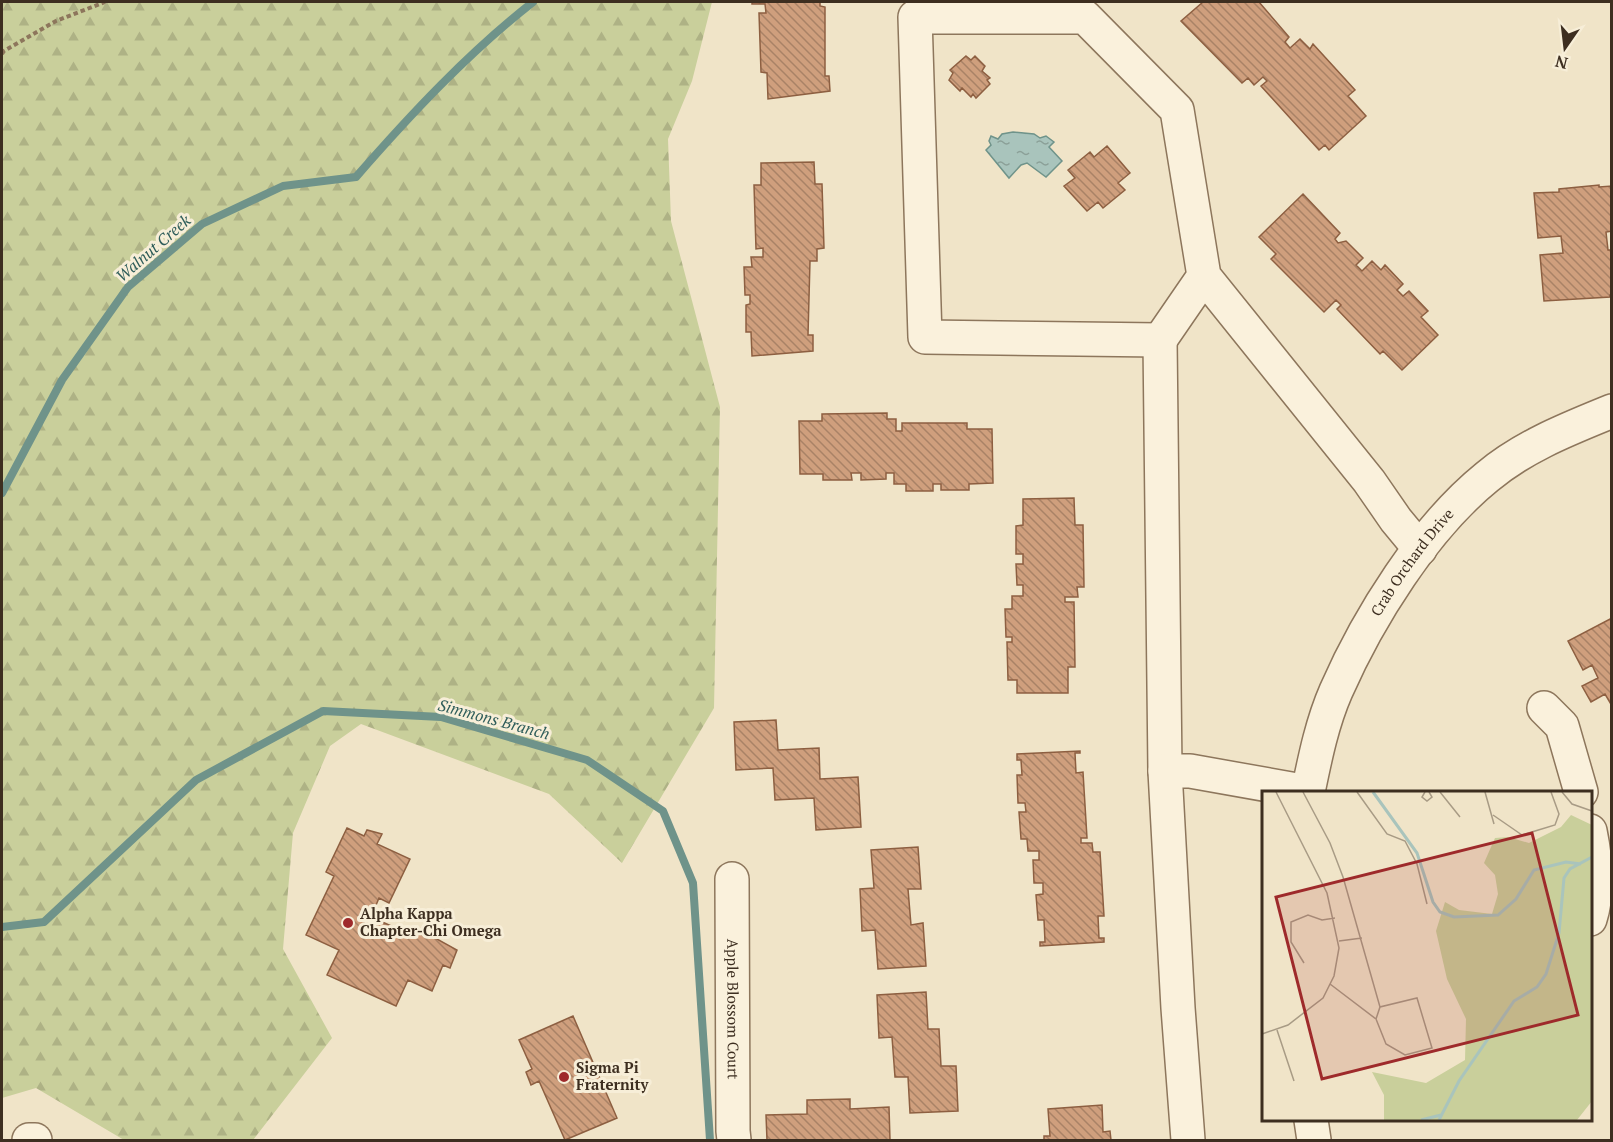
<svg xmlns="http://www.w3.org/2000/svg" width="1613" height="1142" font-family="'PT Serif',serif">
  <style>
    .forest { fill: url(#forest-firs) }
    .water { fill: url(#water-ripples); stroke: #6f938a; stroke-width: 1.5 }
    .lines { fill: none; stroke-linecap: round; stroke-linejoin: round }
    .stream { stroke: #6f938a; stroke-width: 8 }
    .building { fill: url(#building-back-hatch); stroke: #8d5f41; stroke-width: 1.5 }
    .minor-casing { stroke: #8d765c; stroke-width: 36 }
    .path { stroke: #8d765c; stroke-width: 4; stroke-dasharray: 4.5 3; stroke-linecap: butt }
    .minor { stroke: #faf1dc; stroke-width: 33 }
    .poi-dot { fill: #9e2a2b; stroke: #f7eed8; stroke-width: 2 }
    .labels { text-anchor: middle; stroke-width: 6; stroke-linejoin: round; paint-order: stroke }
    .street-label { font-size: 15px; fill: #3d2e20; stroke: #f7eed8 }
    .poi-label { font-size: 15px; font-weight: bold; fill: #3d2e20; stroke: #f7eed8; text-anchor: start }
    .water-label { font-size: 16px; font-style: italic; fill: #2f5d5a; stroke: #f7eed8 }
    .inset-river { fill: none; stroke: #a9c4bc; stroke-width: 3 }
    .inset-road { fill: none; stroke: #a89b85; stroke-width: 1.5 }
    .view { fill: #9e2a2b; fill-opacity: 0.15; stroke: #9e2a2b; stroke-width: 3 }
    .inset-edge { fill: none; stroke: #3d2e20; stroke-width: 3 }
  </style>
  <defs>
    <pattern id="forest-firs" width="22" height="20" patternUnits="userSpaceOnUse" patternTransform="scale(1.5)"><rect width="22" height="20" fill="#c9cf9b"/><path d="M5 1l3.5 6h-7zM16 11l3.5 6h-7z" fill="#aeb285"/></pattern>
    <pattern id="water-ripples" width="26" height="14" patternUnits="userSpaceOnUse" patternTransform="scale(1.5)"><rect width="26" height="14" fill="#a9c4bc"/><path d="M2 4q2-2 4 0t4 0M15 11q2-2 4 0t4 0" fill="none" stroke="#8ba098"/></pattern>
    <pattern id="building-back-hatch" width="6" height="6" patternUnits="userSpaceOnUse" patternTransform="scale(1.5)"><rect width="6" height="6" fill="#cf9f7d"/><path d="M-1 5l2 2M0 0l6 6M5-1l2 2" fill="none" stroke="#a98266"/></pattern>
  </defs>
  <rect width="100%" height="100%" fill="#f0e4c8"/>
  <path class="forest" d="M2 2H712L692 81 668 139 671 221 720 407 714 708 622 863 549 794 361 724 330 746 293 833 283 949 332 1038 253 1140H124L36 1088 2 1098Z"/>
  <path class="water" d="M1013 132 1034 134 1040 138 1046 136 1054 142 1049 147 1062 161 1046 177 1027 163 1021 165 1009 178 986 150 991 145 989 141 991 136 998 139 1002 134Z"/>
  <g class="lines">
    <path class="stream" d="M2 493 62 380 128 287 202 224 283 186 356 177C411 114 468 53 533 2
      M2 927 44 922 196 780 323 711 441 717 587 760 663 811 693 883 710 1140"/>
  </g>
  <path class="building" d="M752 2H820V6L825 7V76H829L830 91 768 99 767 73 761 72 759 13H766L765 4H752Z
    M1203 2H1259L1289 37 1285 42 1290 48 1300 39 1310 49 1313 44 1355 90 1348 96 1366 116 1329 150 1325 145 1319 150 1261 86 1267 81 1263 77 1254 85 1248 78 1242 83 1181 21Z
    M966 56 971 60 975 56 985 66 982 71 990 78 987 80 990 84 976 98 973 94 971 97 962 88 960 91 949 80 953 73 950 70Z
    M1107 146 1130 173 1118 183 1125 190 1103 208 1098 202 1087 211 1064 186 1075 178 1068 170 1090 152 1094 157Z
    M814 162 815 184H822L824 248 817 249V261H810L808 335H813V351L752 356 751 332H746V305L750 304V295H745L744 267H752L751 257H763V248L756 249 754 185H761V163Z
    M1599 185V187L1612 186V231L1606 232 1608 250H1612V294L1610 295V297L1544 301 1540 255 1563 253 1561 236 1538 238 1534 193 1559 192V189Z
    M1303 194 1340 233 1335 239 1338 243 1346 241 1363 258 1356 265 1362 271 1372 261 1381 270 1385 265 1403 284 1397 290 1403 296 1409 291 1428 311 1421 317 1438 335 1402 370 1383 351 1380 354 1337 309 1341 305 1336 300 1324 312 1271 259 1276 254 1259 237Z
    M887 413V419H896V431H902V423H967V429H992L993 483 969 484V490H941V484H933V491H906V484H894V473H886V479L861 480V473H851L852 480H823V474H800L799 421H822V414Z
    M1074 498 1075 525H1083L1084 587H1077L1078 597H1065V602H1074L1075 667H1068V693H1017V680H1008L1007 642H1012V637H1006L1005 609H1012V596H1023V585H1017L1016 564H1023V554H1016V526L1023 525V499Z
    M1612 618V706L1605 694 1591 702 1582 686 1598 678 1592 665 1583 670 1568 641Z
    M776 720 778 750 819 748 820 779 858 777 861 827 816 830 814 798 775 800 773 768 736 770 734 722Z
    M1080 751V753H1075L1076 773 1083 772 1087 838H1081V843H1092L1093 852H1100L1104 916H1098L1099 938H1104V942L1040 946V942H1045L1044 920H1038L1036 895 1043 894V883H1034L1033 860H1039V851H1028L1027 839H1021L1019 812H1026L1025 803H1018L1017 775H1022L1021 760H1017V754Z
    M347 828 364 836 367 830 382 834 377 844 410 859 389 903 379 898 371 917 416 937 419 929 457 950 450 968 443 965 432 991 408 980 396 1006 327 975 339 950 306 935 334 876 326 872Z
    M918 847 921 889H908L911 925 923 923 926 966 878 969 875 930 862 931 860 889 874 888 871 850Z
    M926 992 928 1029H939L941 1066H956L958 1111 910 1113 908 1077H895L892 1037 879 1038 877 995Z
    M573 1016 617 1118 565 1140 539 1081 531 1085 526 1072 532 1069 519 1040Z
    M850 1099V1109L889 1107 890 1140H767L766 1115 807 1114V1100Z
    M1102 1105 1103 1132 1110 1131 1111 1140H1044V1136H1050L1048 1109Z"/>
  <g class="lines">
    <g class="minor-casing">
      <g id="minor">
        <path d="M1204 276 1177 110 1085 17H915L925 337 1160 340 1204 276 1369 481 1396 520 1420 549"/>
        <path d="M1160 340 1165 771 1178 1008 1188 1140"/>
        <path d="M1544 708 1562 726 1581 792"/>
        <path d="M1165 771H1190L1308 792"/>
        <path id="s1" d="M1308 792C1315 758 1322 723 1336 691 1368 618 1424 528 1487 477 1524 446 1568 429 1612 411"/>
        <path d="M1590 831C1596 860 1599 891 1590 919"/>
        <path id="s2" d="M732 879 733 1131 734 1140"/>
        <path d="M1311 1120 1314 1140"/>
        <path d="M29 1140H35"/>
      </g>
    </g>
    <path class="path" d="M2 54 4 51 56 21 105 2"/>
    <use href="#minor" class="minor"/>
  </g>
  <g class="poi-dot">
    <circle cx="348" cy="923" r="6"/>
    <circle cx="564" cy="1077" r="6"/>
  </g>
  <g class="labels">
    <g class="street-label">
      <text dy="5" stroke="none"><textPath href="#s1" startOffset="255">Crab Orchard Drive</textPath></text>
      <text dy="5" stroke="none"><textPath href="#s2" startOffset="130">Apple Blossom Court</textPath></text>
    </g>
    <g class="poi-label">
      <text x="360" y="919">Alpha Kappa<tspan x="360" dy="17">Chapter-Chi Omega</tspan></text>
      <text x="576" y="1073">Sigma Pi<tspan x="576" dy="17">Fraternity</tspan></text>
    </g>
    <g class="water-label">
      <text transform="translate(153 248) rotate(-41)" y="6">Walnut Creek</text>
      <text transform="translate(494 719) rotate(15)" y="6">Simmons Branch</text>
    </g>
  </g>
  <g transform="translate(1262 791)">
    <rect width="330" height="330" fill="#f0e4c8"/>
    <path d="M309 24 330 34V310L315 329H122V304L110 281 164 292 203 269 204 228 185 188 174 140 183 111 197 119 230 123 236 103 233 84 222 72 233 47 246 46 267 52 299 36Z" fill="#c9cf9b"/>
    <path class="inset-river" d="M111 1 155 62 171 111 178 121 192 126 236 124 254 108 272 79 304 71 319 73M159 329 179 324M177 329 197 290 252 210 275 196 284 183 297 142 302 87 308 78 330 66"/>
    <path class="inset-road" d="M41 1 68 52 81 86 118 216M95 1 125 43 143 50 155 73 165 113M163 1 160 6 165 10 170 6 167 1M178 1 198 26M223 1 232 33M300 1 310 13 330 20M231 24 260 44 293 34 297 23 289 1M77 150 100 147M42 172 29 151V131L46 124 60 129 73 127M68 193 114 228 118 216 155 207 170 257 143 264 124 253 114 228M15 239 32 290M0 243 26 234 61 207 72 185 77 157 65 102 14 1"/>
    <path class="view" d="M270 42 316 224 60 288 14 106Z"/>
    <rect width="330" height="330" class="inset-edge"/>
  </g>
  <rect width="1613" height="1142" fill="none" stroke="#3d2e20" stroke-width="6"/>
  <g transform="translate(1565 48) rotate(194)" stroke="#f7eed8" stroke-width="4.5" paint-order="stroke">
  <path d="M0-4.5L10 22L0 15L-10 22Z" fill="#3d2e20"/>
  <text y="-9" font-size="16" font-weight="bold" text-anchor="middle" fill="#3d2e20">N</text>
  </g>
</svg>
